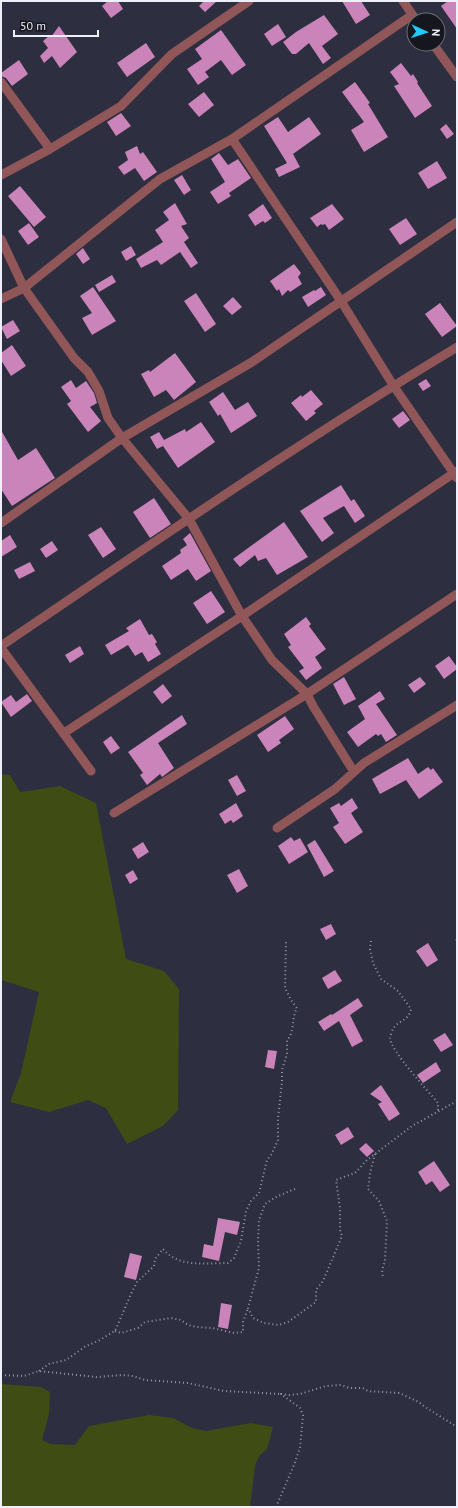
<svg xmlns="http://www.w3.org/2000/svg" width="458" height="1508" font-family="'PT Sans',sans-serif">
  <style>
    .green { fill: #3f4d15 }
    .building { fill: #ca84b9 }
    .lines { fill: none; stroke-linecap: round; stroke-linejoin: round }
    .path { stroke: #9798a6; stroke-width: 2; stroke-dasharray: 1 3; stroke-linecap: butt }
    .minor { stroke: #905658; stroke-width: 9 }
  </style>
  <rect width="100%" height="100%" fill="#2d2e3f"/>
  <path class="green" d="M1 774 10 775 20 792 60 786 96 803 126 959 164 971 179 989 178 1110 163 1126 127 1144 106 1108 88 1100 49 1112 10 1102 21 1073 39 992 1 980Z
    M1 1384 41 1387 50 1392 49 1414 42 1440 51 1444 75 1445 89 1426 149 1415 173 1418 192 1428 206 1431 251 1423 273 1427 267 1449 259 1456 255 1466 250 1507H1Z"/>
  <path class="building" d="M108 1H118L123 9 111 18 102 6Z
    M204 1H217L205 12 199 6Z
    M342 1H361L370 15 356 24Z
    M448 1H457V29L441 6Z
    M324 15 338 34 322 46 331 58 323 64 309 43 296 54H292L283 42 296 32Z
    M278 24 286 37 272 46 264 34Z
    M59 26 77 52 60 68 52 56 44 63 40 56 48 48 43 41 49 36 51 37Z
    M221 30 246 65 232 75 221 60 205 72 209 77 198 85 187 69 202 59 195 49Z
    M146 43 155 57 127 77 117 63Z
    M19 60 28 74 12 86 6 78 1 76V73Z
    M401 63 411 76 413 74 418 82 417 83 432 106 415 118 394 86 399 84 390 72Z
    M355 82 370 103 368 104 388 137 364 152 351 130 364 122 342 92Z
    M204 92 214 105 199 117 188 104Z
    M121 113 131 126 116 136 107 122Z
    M278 117 288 132 309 117 321 134 293 154 300 167 279 177 275 169 287 163 264 126Z
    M446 124 454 134 447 139 440 129Z
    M137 146 140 154 143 152 157 172 144 181 135 168 124 175 118 167 128 160 125 152Z
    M219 153 228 165 238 159 251 178 229 193 231 196 218 204 210 192 225 182 211 159Z
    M437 161 447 178 428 189 418 173Z
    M182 175 191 190 184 195 174 180Z
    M20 186 46 217 34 227 8 196Z
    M175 203 187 224 181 226 189 238 184 242 198 263 191 268 180 252 161 265 157 260 141 268 136 259 163 242 155 230 169 220 163 212Z
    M263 204 272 218 265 223 263 221 255 226 248 215Z
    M332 204 344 219 329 230 325 224 322 225 321 224 317 227 310 218Z
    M406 218 417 234 400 245 389 229Z
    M29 223 39 237 28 245 18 231Z
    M131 246 136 255 126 261 121 252Z
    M83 248 90 259 83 264 76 254Z
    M294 264 301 273 298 277 302 284 290 292 288 290 282 296 279 289 277 291 270 281Z
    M112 275 116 282 99 292 95 285Z
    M93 287 116 321 92 335 82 318 92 313 80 296Z
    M321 287 326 295 308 307 302 297 314 290 315 291Z
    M196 293 216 324 205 332 184 301Z
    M233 297 242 307 232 315 223 306Z
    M440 303 457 326 442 337 425 314Z
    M13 320 20 331 7 339 1 327Z
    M12 345 26 366 11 376 1 360V353Z
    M175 353 196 382 174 400 166 390 154 397 141 374 149 370 150 372Z
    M426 379 431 386 423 391 418 384Z
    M71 380 76 388 86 381 94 393 97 403 90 407 101 421 88 432 67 404 71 401 61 387Z
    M311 390 323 404 314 411 316 413 306 421 291 403 301 395 302 397Z
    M223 392 235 410 248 402 257 416 231 433 220 414 218 416 209 402Z
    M403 411 410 420 399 428 392 419Z
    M201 422 215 442 178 468 163 446 157 449 150 437 159 432 164 440 185 429 186 432Z
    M1 430 18 460 36 448 55 478 12 506 1 489Z
    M341 485 351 501 354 499 365 516 355 523 344 506 323 518 334 533 322 542 300 511Z
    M154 498 171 524 150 538 133 512Z
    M284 522 308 557 277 575 266 558 258 561 255 555 240 567 233 559Z
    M101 527 116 549 103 558 88 535Z
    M190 533 211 571 196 581 188 569 171 580 162 566 181 553 180 550 187 545 183 539Z
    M10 535 17 547 1 557V541Z
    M52 541 58 550 46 558 40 549Z
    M30 562 35 571 19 579 14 570Z
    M211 591 225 612 207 624 193 603Z
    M306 617 311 624 309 626 326 649 315 657 322 668 306 680 299 671 304 668 288 647 291 645 284 634Z
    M140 619 149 635 152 634 157 642 155 644 161 654 148 662 142 652 135 656 128 645 111 655 105 645 129 631 126 628Z
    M80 646 84 654 70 663 65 655Z
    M449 656 457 667V669L444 679 435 666Z
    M344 677 356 699 344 705 333 684Z
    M420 677 426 684 414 693 408 685Z
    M163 684 172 696 162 704 153 692Z
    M380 691 385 699 376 704 397 735 386 742 381 734 378 736 376 734 358 747 347 732 365 719 358 706Z
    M27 694 32 701 11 717 1 702 11 695 16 702Z
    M182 715 187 724 158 743 174 768 162 777 160 774 147 785 140 775 143 773 128 752Z
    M285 716 294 729 279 740 281 743 268 752 257 735Z
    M111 736 120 748 111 754 103 742Z
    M408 758 418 774 428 767 431 770 433 768 443 782 419 799 406 780 380 794 372 779Z
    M237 775 246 791 237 796 228 780Z
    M352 798 358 808 351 813 363 832 345 844 333 827 339 823 330 808 339 803 341 806Z
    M236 803 243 816 233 823 231 820 225 824 219 814Z
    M291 837 294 841 300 838 308 852 289 864 278 846Z
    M315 840 334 871 324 877 307 845Z
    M143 842 149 852 138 859 132 849Z
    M239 869 248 886 237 893 227 875Z
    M133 870 138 879 130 884 125 875Z
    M331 924 336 934 326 940 320 929Z
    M428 943 438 960 427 967 416 951Z
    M335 970 342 981 328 989 322 978Z
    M358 998 363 1006 350 1015 363 1041 352 1047 339 1021 324 1031 318 1022 331 1014 332 1015Z
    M445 1033 453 1045 441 1052 433 1040Z
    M268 1050 277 1051 274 1069 265 1067Z
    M436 1062 441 1071 423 1083 417 1075Z
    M381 1085 400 1114 389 1121 378 1104 382 1102 370 1094Z
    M348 1127 354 1137 341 1145 335 1135Z
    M366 1143 374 1151 367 1157 359 1149Z
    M434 1161 450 1185 440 1192 432 1181 426 1185 418 1172Z
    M218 1218 240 1222 237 1235 225 1232 219 1261 202 1257 204 1244 213 1246Z
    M130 1253 142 1256 136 1280 124 1277Z
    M221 1303 232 1305 228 1329 218 1327Z"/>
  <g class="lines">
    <path class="path" d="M456 939 457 940
      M371 941 370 949 373 963 381 979 398 991 411 1009C409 1021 397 1021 393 1029 392 1031 390 1036 390 1038 390 1050 429 1092 438 1103V1111
      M375 1154 370 1173 368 1189 379 1201 387 1221 385 1261 382 1270 383 1278
      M295 1189 278 1196 265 1204 259 1220 258 1240 259 1268 248 1308 253 1318 264 1323 279 1325 288 1322 316 1302V1290L323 1281 342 1236 340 1230V1208L336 1180 355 1173 367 1160 412 1126 457 1101
      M115 1331 121 1333 138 1328 145 1322 171 1318 181 1320 188 1325 197 1327 212 1328 234 1333 243 1332V1322L248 1308
      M39 1371 49 1364 66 1360 86 1346 98 1341 115 1331 131 1294 137 1282 154 1266 155 1259 163 1249C179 1268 206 1263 228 1263L234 1258 241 1241 246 1211 251 1201 259 1193 267 1160 271 1155 278 1140V1118L282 1082V1070L287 1054V1040C295 1032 291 1019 297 1008L291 1000 285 988 286 941
      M1 1375 24 1376 39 1371 96 1377 122 1375 133 1376 145 1380 188 1383 224 1391 281 1394
      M276 1507 294 1465 300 1448 303 1415 300 1408 281 1394 289 1395 300 1394 326 1386 341 1385 349 1388H363L368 1391 399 1393 419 1402 425 1407 457 1427"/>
    <path class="minor" d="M403 1 416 20
      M433 44 457 77
      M1 82 50 149
      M232 139 341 301 393 385 457 478
      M1 175 50 149 121 106 172 54 249 1
      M1 239 24 288 74 358 88 372 99 391 108 418 122 438 189 519 242 616 272 660 307 694 313 706 354 772
      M1 299 24 288 160 179 232 139 412 15
      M1 523 122 438 252 362 457 222
      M1 646C151 544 301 441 457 347
      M1 648 91 771
      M64 733 242 616 457 471
      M114 813 307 694 457 594
      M277 828 335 789 364 763 457 705"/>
  </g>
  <rect width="458" height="1508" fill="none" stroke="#eeeffb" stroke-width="4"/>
  <g transform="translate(426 32) rotate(93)"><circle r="19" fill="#16171e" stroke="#6c6d76"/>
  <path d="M0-3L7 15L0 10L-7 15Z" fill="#1dc9fd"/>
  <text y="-6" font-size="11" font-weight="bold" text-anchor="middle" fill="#eeeffb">N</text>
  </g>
  <path d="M14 30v6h84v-6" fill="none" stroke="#eeeffb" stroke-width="2"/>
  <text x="20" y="30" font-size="12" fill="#eeeffb" stroke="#16171e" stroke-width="3" paint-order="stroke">50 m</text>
</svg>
